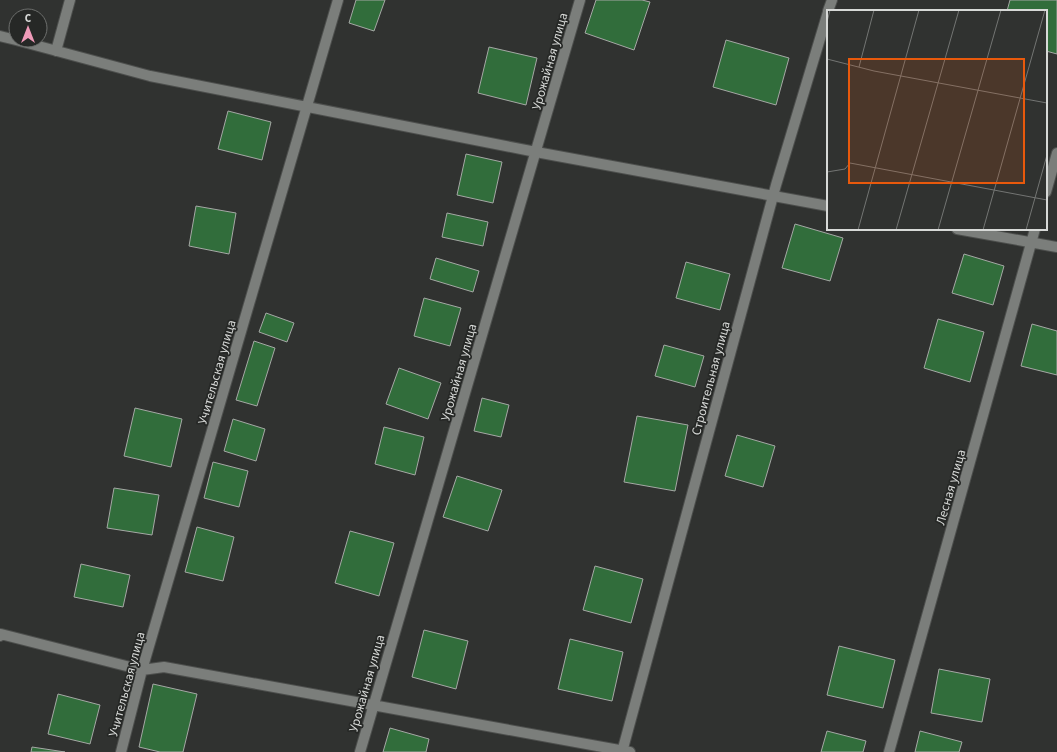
<svg xmlns="http://www.w3.org/2000/svg" width="1057" height="752" font-family="'Source Sans 3',sans-serif">
  <style>
    .building { fill: #316d3b; stroke: #a5a8a5 }
    .lines { fill: none; stroke-linecap: round; stroke-linejoin: round }
    .minor-casing { stroke: #4d4f4d; stroke-width: 12 }
    .minor { stroke: #7b7e7b; stroke-width: 10 }
    .labels { text-anchor: middle; stroke-width: 3.5; stroke-linejoin: round; paint-order: stroke }
    .street-label { font-size: 13px; fill: #d7d9d7; stroke: #262826 }
    .inset-road { fill: none; stroke: #737573; stroke-width: 1 }
    .view { fill: #e8590c; fill-opacity: 0.15; stroke: #e8590c; stroke-width: 2 }
    .inset-edge { fill: none; stroke: #d7d9d7; stroke-width: 2 }
  </style>
  <rect width="100%" height="100%" fill="#303230"/>
  <path class="building" d="M356 0H385L374 31 349 23Z
    M596 0H642L650 2 634 50 585 33Z
    M1010 0H1057V54L1046 51V11H1007Z
    M726 40 789 58 776 105 713 87Z
    M489 47 537 58 526 105 478 93Z
    M228 111 271 122 262 160 218 149Z
    M466 154 502 162 493 203 457 195Z
    M196 206 236 213 229 254 189 246Z
    M447 213 488 222 483 246 442 237Z
    M795 224 843 238 830 281 782 268Z
    M964 254 1004 266 993 305 952 293Z
    M436 258 479 271 473 292 430 279Z
    M686 262 730 274 720 310 676 298Z
    M424 298 461 308 450 346 414 336Z
    M266 313 294 323 287 342 259 332Z
    M938 319 984 332 970 382 924 368Z
    M1032 324 1057 331V375L1021 366Z
    M254 341 275 348 257 406 236 400Z
    M664 345 704 356 695 387 655 376Z
    M399 368 441 383 428 419 386 404Z
    M482 398 509 405 501 437 474 431Z
    M135 408 182 419 171 467 124 456Z
    M637 416 688 425 675 491 624 482Z
    M233 419 265 429 256 461 224 451Z
    M384 427 424 437 415 475 375 464Z
    M737 435 775 446 763 487 725 476Z
    M213 462 248 471 239 507 204 498Z
    M457 476 502 490 488 531 443 517Z
    M114 488 159 495 152 535 107 528Z
    M197 527 234 537 223 581 185 572Z
    M350 531 394 543 379 596 335 583Z
    M81 564 130 575 123 607 74 597Z
    M595 566 643 579 631 623 583 610Z
    M424 630 468 641 456 689 412 677Z
    M570 639 623 652 612 701 558 689Z
    M839 646 895 660 883 708 827 695Z
    M939 669 990 679 982 722 931 713Z
    M153 684 197 694 183 752H160L139 747Z
    M58 694 100 705 90 744 48 734Z
    M390 728 429 739 426 752H383Z
    M827 731 866 741 863 752H821Z
    M920 731 962 742 959 752H915Z
    M32 747 65 752H31Z"/>
  <g class="lines">
    <g class="minor-casing">
      <path id="minor" d="M828 11 832 0
        M0 36 16 40
        M16 40 150 76 536 152 828 206
        M56 51 70 0
        M1046 192 1057 153
        M957 229 1057 247
        M0 636 1 634 142 670 164 667 630 752
        M121 752 142 670 338 0
        M360 752 580 0
        M622 752 776 185 828 12
        M889 752 1035 229"/>
    </g>
    <use href="#minor" class="minor"/>
  </g>
  <g class="labels">
    <g class="street-label">
      <text transform="translate(549 61) rotate(-74)" y="5">Урожайная улица</text>
      <text transform="translate(216 372) rotate(-74)" y="5">Учительская улица</text>
      <text transform="translate(458 372) rotate(-74)" y="5">Урожайная улица</text>
      <text transform="translate(710 378) rotate(-75)" y="5">Строительная улица</text>
      <text transform="translate(950 487) rotate(-74)" y="5">Лесная улица</text>
      <text transform="translate(366 683) rotate(-74)" y="5">Урожайная улица</text>
      <text transform="translate(126 684) rotate(-75)" y="5">Учительская улица</text>
    </g>
  </g>
  <g transform="translate(827 10)">
    <rect width="220" height="220" fill="#303230"/>
    <path class="inset-road" d="M0 12 3 0M0 49 47 61 220 93M32 57 47 0M0 162 18 159 23 153 220 190M31 220 92 0M69 220 132 0M111 220 174 0M156 220 218 0M199 220 220 145"/>
    <path class="view" d="M22 49H197V173H22Z"/>
    <rect width="220" height="220" class="inset-edge"/>
  </g>
  <g transform="translate(28 28)"><circle r="19" fill="#262826" stroke="#6d6f6d"/>
  <path d="M0-3L7 15L0 10L-7 15Z" fill="#ef9ab8"/>
  <text y="-6" font-size="11" font-weight="bold" text-anchor="middle" fill="#d7d9d7">С</text>
  </g>
</svg>
